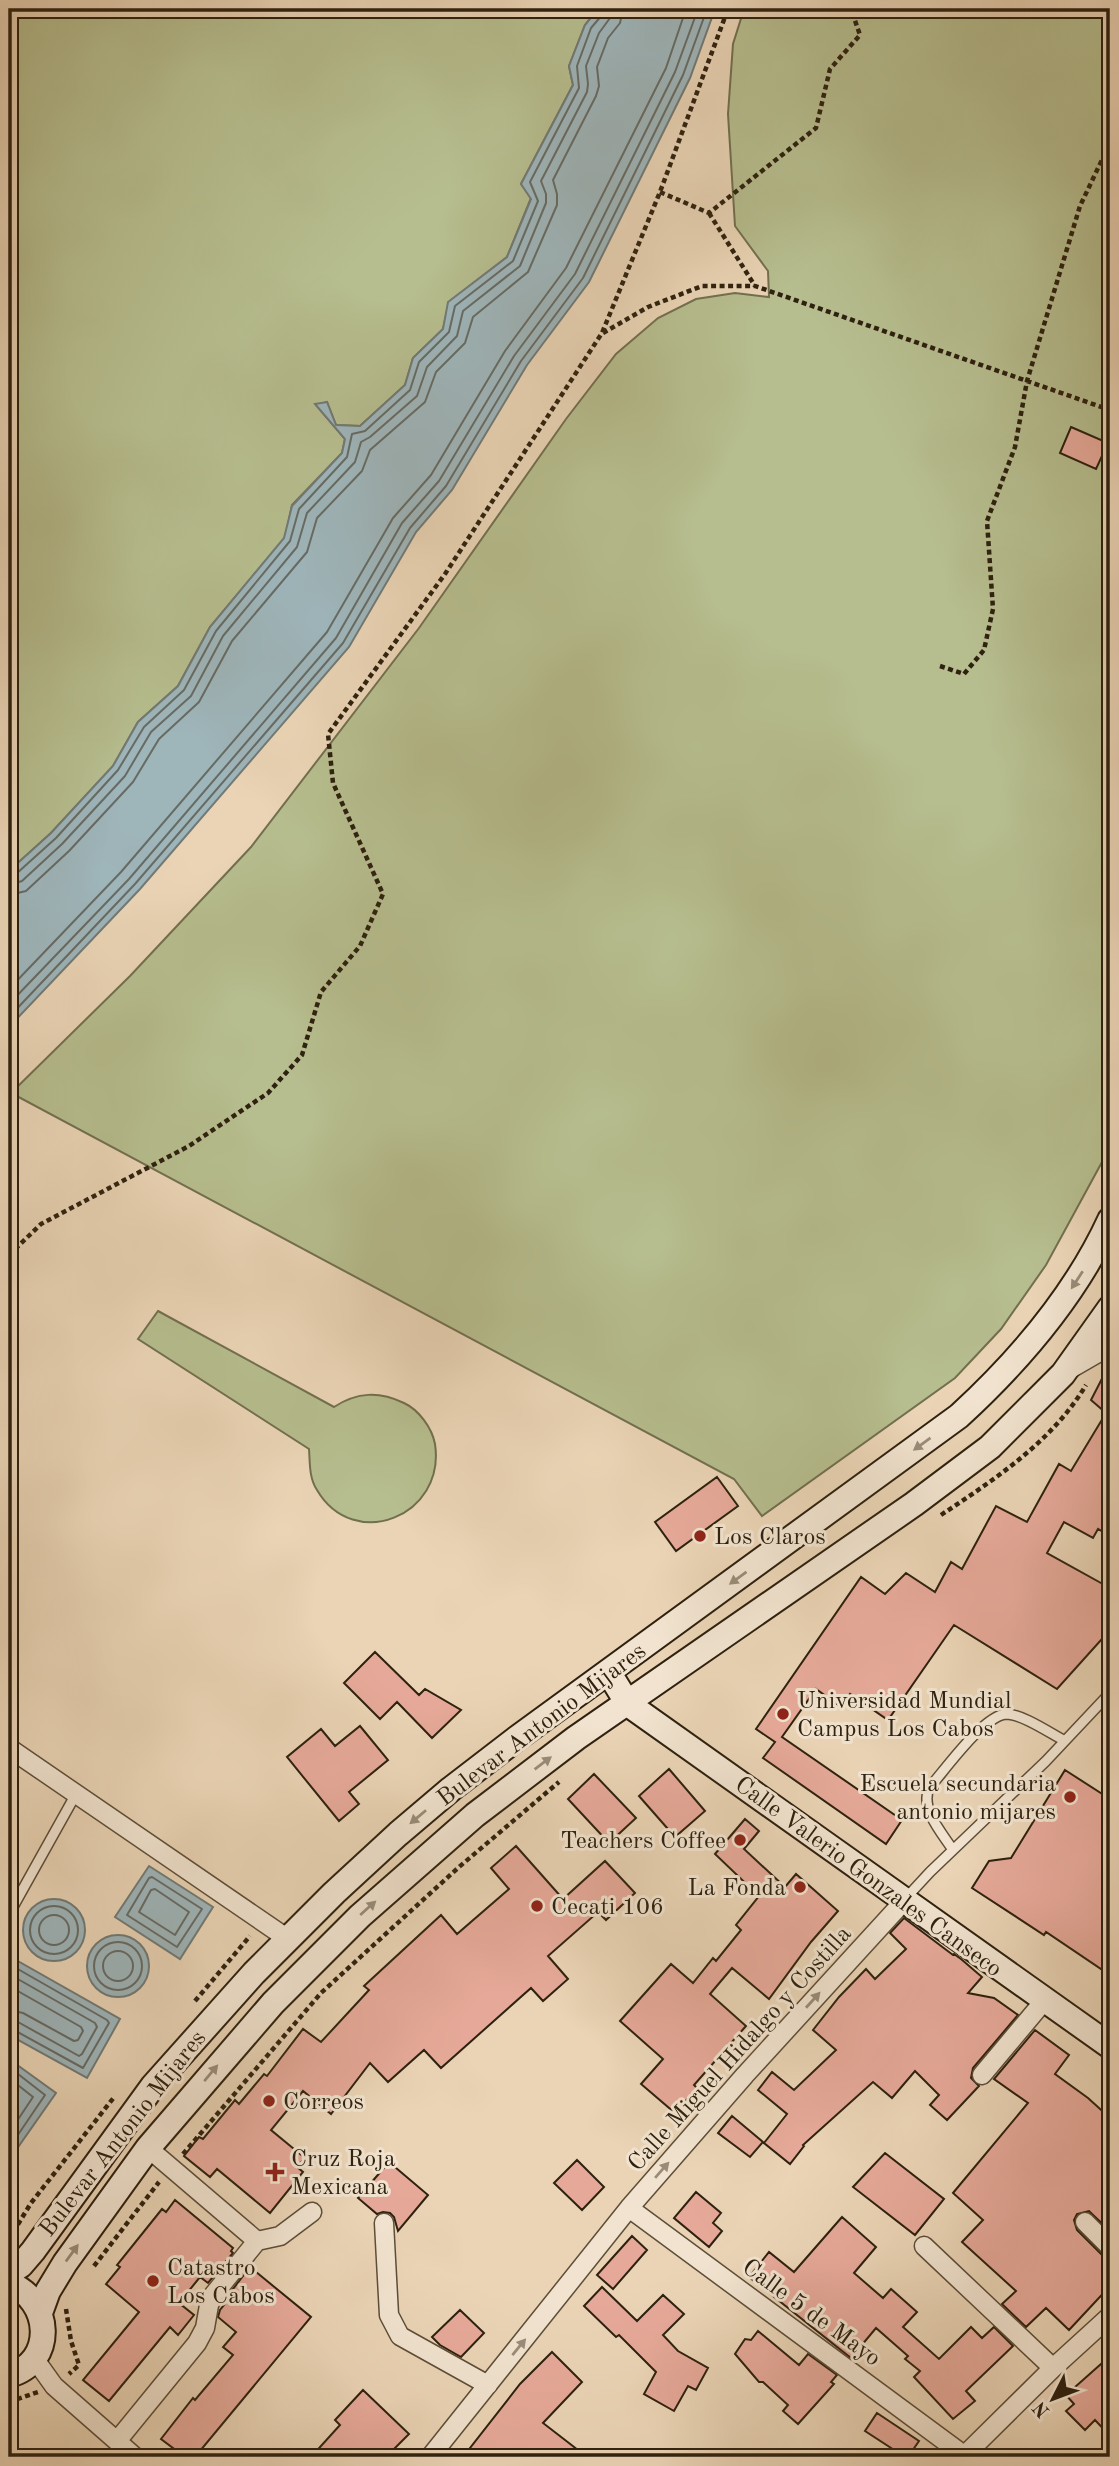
<svg xmlns="http://www.w3.org/2000/svg" width="1119" height="2466" font-family="'Old Standard TT',serif">
  <style>
    .green { fill: #b6bd8e; stroke: #726f4e; stroke-width: 2 }
    .water { fill: #9eb5ba; stroke: #717a76; stroke-width: 2 }
    .lines { fill: none; stroke-linecap: round; stroke-linejoin: round }
    .shore { stroke: #666b64; stroke-width: 2 }
    .building { fill: #e6a999; stroke: #2e210f; stroke-width: 2 }
    .lane-casing { stroke: #5d4e38; stroke-width: 12 }
    .street-casing { stroke: #5d4e38; stroke-width: 21 }
    .secondary-casing { stroke: #2e210f; stroke-width: 28 }
    .path { stroke: #2e210f; stroke-width: 4.5; stroke-dasharray: 5 3.5; stroke-linecap: butt }
    .lane { stroke: #f1e3cf; stroke-width: 9 }
    .street { stroke: #f1e3cf; stroke-width: 18 }
    .secondary { stroke: #f1e3cf; stroke-width: 24 }
    .oneway { fill: #998c79 }
    .poi-dot { fill: #8f2418; stroke: #f1e3cf; stroke-width: 2.5 }
    .labels { text-anchor: middle; stroke-width: 6; stroke-linejoin: round; paint-order: stroke }
    .poi-label { font-size: 24px; fill: #2e210f; stroke: #f1e3cf; text-anchor: start }
    .street-label { font-size: 24px; fill: #2e210f; stroke: #f1e3cf }
  </style>
  <rect width="100%" height="100%" fill="#ead4b5"/>
  <filter id="stains"><feTurbulence type="fractalNoise" baseFrequency=".00286" numOctaves="4"/><feColorMatrix values="0 0 0 0 .2 0 0 0 0 .09 0 0 0 0 .02 0 0 0 .5 -.17"/></filter>
  <radialGradient id="worn" r=".72"><stop offset=".6" stop-color="#630" stop-opacity="0"/><stop offset="1" stop-color="#630" stop-opacity=".3"/></radialGradient>
  <path class="green" d="M9 9H598L585 25 569 66 573 85 521 184 531 198 507 257 449 302 443 329 413 358 405 385 360 426 336 425 327 402 316 405 345 439 342 453 292 505 285 538 210 627 178 686 138 722 113 766 51 833 9 871Z
    M744 9H1110V1139L1102 1162 1046 1265 1001 1329 955 1378 762 1516 734 1479 11 1093 130 976 251 847 419 628 566 419 616 354 658 318 696 299 735 293 769 297 768 271 735 226 728 114 733 44Z
    M158 1311 334 1407C357 1392 379 1391 404 1403 419 1410 432 1428 435 1444 446 1516 354 1553 317 1490 309 1478 310 1463 309 1449L138 1339Z"/>
  <path class="water" d="M598 9H715L690 78 589 282 527 365 452 490 416 532 349 647 140 889 9 1027V871L51 833 113 766 138 722 178 686 210 627 284 538 292 506 342 453 345 439 315 404 327 402 336 425 360 426 405 385 413 358 443 329 448 302 507 257 531 199 521 184 573 85 569 66 585 25Z
    M149 1866 213 1907 180 1959 115 1917Z
    M23 1930a31 31 0 1 1 62 0a31 31 0 1 1-62 0Z
    M87 1966a31 31 0 1 1 62 0a31 31 0 1 1-62 0Z
    M9 1956 120 2019 87 2078 9 2035Z
    M9 2059 56 2093 9 2160Z"/>
  <g class="lines">
    <path class="shore" d="M9 876 16 874 56 838 118 770 144 727 184 690 216 631 290 541 299 509 347 457 352 434 365 431 410 390 419 362 449 332 455 306 513 261 538 201 530 182 579 88 577 66 591 28 602 15 603 9
      M9 885 22 881 62 844 125 776 151 732 191 696 223 636 297 547 307 513 355 462 361 442 370 437 417 396 427 367 457 336 463 311 520 266 546 203V194L541 181 587 92 588 84 586 66 599 33 610 18 612 9
      M9 895 26 891 69 851 133 782 159 739 199 702 232 641 307 552 317 518 362 471 370 450 425 402 436 372 465 343 473 317 528 272 557 205V194L553 180 596 96 599 86 597 67 608 38 620 23 623 9
      M9 989 121 872 327 632 393 518 431 475 505 351 566 268 666 68 686 9
      M9 1004 129 879 336 638 402 523 439 481 514 356 575 274 675 72 698 9
      M9 1017 135 884 343 643 410 528 446 486 521 361 583 278 683 75 707 9
      M152 1877 202 1909 177 1947 127 1915 149 1878Z
      M155 1889 189 1912 175 1935 139 1912 151 1890Z
      M30 1930a24 24 0 1 1 48 0a24 24 0 1 1-48 0Z
      M39 1930a15 15 0 1 1 30 0a15 15 0 1 1-30 0Z
      M94 1966a24 24 0 1 1 48 0a24 24 0 1 1-48 0Z
      M103 1966a15 15 0 1 1 30 0a15 15 0 1 1-30 0Z
      M9 1964 107 2020 109 2023 83 2068 14 2030 9 2029
      M9 1974 95 2023 97 2027 82 2054 79 2056 18 2022 9 2020
      M9 1986 81 2027 83 2031 78 2040 74 2041 23 2013 9 2010
      M9 2067 45 2095 9 2148
      M9 2078 33 2097 9 2133"/>
  </g>
  <path class="building" d="M1071 427 1108 443 1096 469 1060 453Z
    M1110 1363V1536L1098 1529 1093 1538 1064 1522 1047 1553 1110 1588V1630L1057 1689 954 1625 888 1720 850 1694 841 1707 816 1689 782 1737 902 1820 886 1844 763 1758 775 1742 756 1729 861 1577 885 1594 906 1573 935 1592 951 1562 962 1569 996 1506 1027 1522 1059 1464 1071 1471 1106 1413 1091 1400Z
    M717 1477 738 1506 676 1551 655 1522Z
    M375 1652 419 1695 425 1689 461 1710 432 1738 397 1702 380 1719 344 1683Z
    M360 1726 388 1760 349 1792 359 1804 339 1821 287 1757 321 1729 335 1746Z
    M669 1769 705 1811 675 1837 639 1796Z
    M1065 1770 1110 1799V1975L1046 1932 1044 1935 972 1888 989 1861 1011 1858Z
    M594 1774 636 1818 609 1843 568 1799Z
    M745 1819 759 1831 744 1849 785 1887 796 1874 838 1911 811 1942 769 1999 732 1968 710 1994 746 2026 694 2085 697 2088 675 2113 641 2084 663 2059 620 2021 671 1964 693 1983 713 1958 716 1961 741 1930 736 1925 759 1896 715 1854Z
    M516 1846 563 1899 605 1861 635 1893 606 1920 598 1912 548 1956 568 1979 543 2001 531 1988 441 2068 424 2050 388 2082 370 2063 331 2114 303 2091 271 2130 305 2158 297 2167 303 2172 270 2213 217 2169 210 2177 184 2156 199 2137 203 2139 235 2100 239 2104 264 2074 267 2076 303 2029 321 2042 369 1990 364 1986 441 1915 457 1934 509 1889 491 1868Z
    M904 1918 953 1955 954 1954 961 1959 982 1977 968 1993 994 1998 1018 2015 973 2068 971 2078 979 2086 947 2120 930 2105 939 2095 915 2071 892 2098 873 2082 803 2145 804 2146 790 2164 764 2143 787 2114 758 2090 772 2072 794 2090 836 2050 813 2030 839 1997 866 1969 875 1979 906 1949 890 1933Z
    M1035 2030 1069 2055 1055 2074 1088 2098 1110 2118V2231L1089 2211 1077 2214 1074 2220 1077 2230 1102 2255 1110 2258V2286L1069 2330 1046 2308 1026 2327 1002 2304 1016 2291 962 2242 983 2220 953 2193 1028 2103 994 2079Z
    M732 2116 763 2142 750 2157 718 2133Z
    M885 2153 944 2199 915 2235 853 2187Z
    M577 2160 604 2187 582 2210 554 2183Z
    M389 2162 428 2195 398 2231 394 2217 390 2213 383 2212 377 2214 358 2198Z
    M696 2192 721 2213 713 2223 722 2231 709 2247 674 2218Z
    M175 2200 233 2248 231 2251 233 2253 208 2283 200 2277 179 2303 194 2315 178 2335 170 2327 109 2401 83 2380 139 2312 106 2284 120 2267 117 2265 162 2209 166 2212Z
    M842 2217 876 2247 854 2273 883 2298 891 2289 917 2312 903 2327 939 2359 971 2327 982 2338 994 2327 1013 2346 966 2391 975 2401 953 2419 914 2377 920 2371 905 2359 908 2356 876 2328 851 2358 749 2277 769 2252 794 2272Z
    M632 2236 647 2250 613 2289 597 2275Z
    M250 2267 311 2317 195 2457H185L161 2439 193 2398 195 2400 233 2355 223 2347 236 2332 218 2317 220 2310 228 2300 226 2298Z
    M602 2287 637 2321 663 2295 684 2314 663 2335 678 2351 708 2368 696 2390 688 2386 674 2411 644 2394 656 2372 619 2335 616 2337 584 2306Z
    M460 2310 484 2333 461 2357 440 2345 432 2337Z
    M758 2331 799 2365 808 2354 837 2375 831 2382 834 2384 798 2424 783 2411 788 2405 763 2382H759L735 2354 745 2339 751 2340Z
    M552 2352 582 2382 543 2423 587 2457H463L520 2384Z
    M1110 2356V2436L1095 2420 1085 2430 1066 2411 1074 2404 1066 2395Z
    M363 2390 409 2434 386 2457H311L340 2425 335 2420Z
    M877 2413 919 2441 908 2457H905L865 2431Z"/>
  <g class="lines">
    <g class="lane-casing">
      <path id="lane" d="M953 1850C942 1833 920 1809 929 1788 945 1770 983 1716 1006 1714 1022 1714 1050 1733 1065 1741
        M905 1899 930 1872 1046 1761 1110 1693
        M9 1914 76 1794"/>
    </g>
    <g class="street-casing">
      <path id="street" d="M1072 1368 1110 1346
        M9 1748 288 1939
        M982 2075 1044 2001
        M148 2148 257 2241
        M629 2208 965 2456
        M1085 2222 1110 2247
        M384 2223 389 2315 400 2336 488 2385
        M924 2246 1053 2368
        M34 2358 54 2386 135 2457
        M117 2441 197 2343 205 2328 209 2305 214 2294 257 2241 280 2236 312 2212
        M430 2457 629 2208 745 2075 904 1901
        M963 2457 1053 2368 1110 2316"/>
    </g>
    <g class="secondary-casing">
      <path id="secondary" d="M609 1673 628 1704 1110 2046
        M9 2273 21 2265 33 2251 153 2086 254 1973 334 1893 398 1834 451 1789 516 1739 959 1416C1020 1360 1075 1296 1110 1220
        M9 2284C52 2299 56 2363 9 2375
        M40 2313 48 2291 65 2263 148 2148 273 2003 360 1916 475 1815 576 1738 914 1504 990 1447 1063 1374 1110 1308"/>
    </g>
    <path class="path" d="M660 192 709 213 816 128 830 69 860 35 851 9
      M709 213 755 286
      M603 333 648 307 702 286H755L1110 410
      M940 666 964 674 984 650 993 609 987 521 1015 447 1027 381 1080 206 1110 143
      M9 1255 41 1224 189 1146 268 1093 302 1055 321 992 360 946 383 894 333 783 328 734 445 574 602 333 660 192 728 9
      M941 1515C995 1479 1052 1442 1086 1385
      M195 2001 250 1936
      M183 2154 321 1993 459 1867 559 1782
      M9 2239 31 2203 115 2096
      M94 2266 159 2182
      M66 2309 71 2341 79 2365 69 2374
      M9 2402 38 2392"/>
    <use href="#lane" class="lane"/>
    <use href="#street" class="street"/>
    <use href="#secondary" class="secondary"/>
  </g>
  <defs><path id="oneway-solid" d="M-6-.8H1V-3.2L6.5 0L1 3.2V.8H-6Z" transform="scale(1.75)"/></defs>
  <g class="oneway">
    <use href="#oneway-solid" transform="translate(1077 1280) rotate(123)"/>
    <use href="#oneway-solid" transform="translate(922 1444) rotate(144)"/>
    <use href="#oneway-solid" transform="translate(738 1578) rotate(144)"/>
    <use href="#oneway-solid" transform="translate(543 1763) rotate(-37)"/>
    <use href="#oneway-solid" transform="translate(418 1817) rotate(140)"/>
    <use href="#oneway-solid" transform="translate(368 1908) rotate(-42)"/>
    <use href="#oneway-solid" transform="translate(813 2000) rotate(-48)"/>
    <use href="#oneway-solid" transform="translate(211 2073) rotate(-50)"/>
    <use href="#oneway-solid" transform="translate(662 2170) rotate(-49)"/>
    <use href="#oneway-solid" transform="translate(72 2253) rotate(-54)"/>
    <use href="#oneway-solid" transform="translate(519 2347) rotate(-51)"/>
  </g>
  <g class="poi-dot">
    <circle cx="700" cy="1536" r="7"/>
    <circle cx="783" cy="1714" r="7"/>
    <circle cx="1070" cy="1797" r="7"/>
    <circle cx="740" cy="1840" r="7"/>
    <circle cx="800" cy="1887" r="7"/>
    <circle cx="537" cy="1906" r="7"/>
    <circle cx="269" cy="2101" r="7"/>
    <path d="M271.5 2161.5h7v7h7v7h-7v7h-7v-7h-7v-7h7z"/>
    <circle cx="153" cy="2281" r="7"/>
  </g>
  <g class="labels">
    <g class="poi-label">
      <text x="714" y="1544">Los Claros</text>
      <text x="797" y="1708">Universidad Mundial<tspan x="797" dy="28">Campus Los Cabos</tspan></text>
      <text x="1056" y="1791" text-anchor="end">Escuela secundaria<tspan x="1056" dy="28">antonio mijares</tspan></text>
      <text x="726" y="1848" text-anchor="end">Teachers Coffee</text>
      <text x="786" y="1895" text-anchor="end">La Fonda</text>
      <text x="551" y="1914">Cecati 106</text>
      <text x="283" y="2109">Correos</text>
      <text x="291" y="2166">Cruz Roja<tspan x="291" dy="28">Mexicana</tspan></text>
      <text x="167" y="2275">Catastro<tspan x="167" dy="28">Los Cabos</tspan></text>
    </g>
    <g class="street-label">
      <text transform="translate(541 1724) rotate(-37)" y="8">Bulevar Antonio Mijares</text>
      <text transform="translate(869 1876) rotate(36)" y="8">Calle Valerio Gonzales Canseco</text>
      <text transform="translate(739 2048) rotate(-48)" y="8">Calle Miguel Hidalgo y Costilla</text>
      <text transform="translate(122 2133) rotate(-52)" y="8">Bulevar Antonio Mijares</text>
      <text transform="translate(812 2312) rotate(36)" y="8">Calle 5 de Mayo</text>
    </g>
  </g>
  <rect width="1119" height="2466" fill="none" stroke="#ead4b5" stroke-width="35"/>
  <rect x="10" y="10" width="1098" height="2445" fill="none" stroke="#2e210f" stroke-width="3.5"/>
  <rect x="18" y="18" width="1084" height="2431" fill="none" stroke="#2e210f" stroke-width="2"/>
  <g transform="translate(1053 2399) rotate(228)" stroke="#f1e3cf" stroke-width="5" paint-order="stroke">
  <path d="M0-5L12 26L0 18L-12 26Z" fill="#2e210f"/>
  <text y="-10" font-size="19" font-weight="bold" text-anchor="middle" fill="#2e210f">N</text>
  </g>
  <rect width="100%" height="100%" filter="url(#stains)"/>
  <rect width="100%" height="100%" fill="url(#worn)"/>
</svg>
